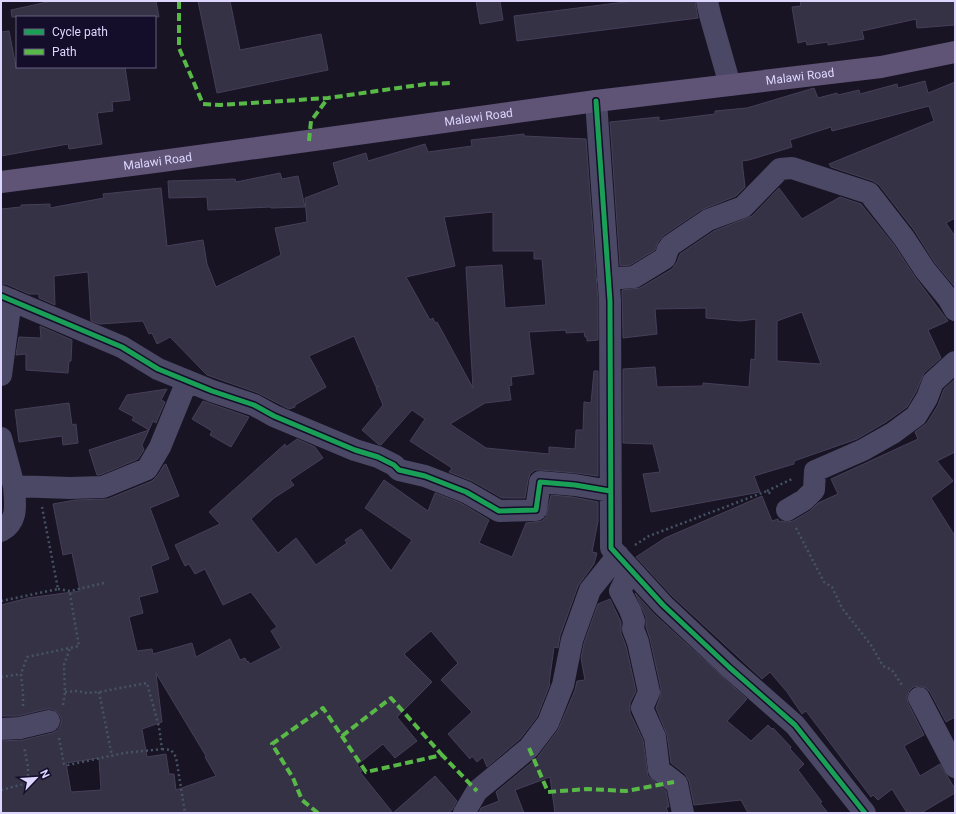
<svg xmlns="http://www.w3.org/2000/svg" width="956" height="814" font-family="Roboto,sans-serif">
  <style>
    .building { fill: #363246; stroke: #453f58; fill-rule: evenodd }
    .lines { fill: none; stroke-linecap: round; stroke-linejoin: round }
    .path { stroke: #455365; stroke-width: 2.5; stroke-dasharray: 2 3; stroke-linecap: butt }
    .minor { stroke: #4a4865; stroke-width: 22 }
    .major { stroke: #5f5376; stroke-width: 22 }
    .quiet { stroke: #58b947; stroke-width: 4; stroke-dasharray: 8 4; stroke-linecap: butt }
    .cycleway-casing { stroke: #140e2a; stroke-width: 8 }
    .cycleway { stroke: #1a9f57; stroke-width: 5 }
    .labels { text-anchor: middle; stroke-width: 3; stroke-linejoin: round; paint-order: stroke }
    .street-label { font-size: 12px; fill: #ddd7ff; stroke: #140e2a }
  </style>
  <rect width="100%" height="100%" fill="#181424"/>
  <path class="building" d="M52 1H156L159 17H12L11 10Z
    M198 1H230L240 50 321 34 328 70 217 93Z
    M476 1H500L503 20 480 24Z
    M633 1H695L698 18 517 41 514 16Z
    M800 1H955V25L917 28 916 19 862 31 864 39 828 45V42L807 45 806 41 798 43 792 7 801 6Z
    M9 31 16 67H125L130 100 112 102 113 111 97 113 102 144 69 149 68 144 1 156V32Z
    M925 81 928 93 955 82V218L946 223 955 236V287L935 263 914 230 879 185 873 181 831 167 829 164 934 121 929 106 832 131 831 127 790 140 792 147 749 160 742 161 745 187 736 196 701 210 664 235 658 242 655 250 630 265 620 266 610 122 659 117V121L715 114V111L747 108 814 88 818 98 837 93 838 95 859 90 860 94 897 84 898 88Z
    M524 134V136L586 139 598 301V340L587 341V337H585L584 332 566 333V330L529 332 534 374 511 377 512 385 509 386 511 400 485 403 450 424 486 448 549 454V447L575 449 576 430H583L584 402 591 403 594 371H598V476L576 473 541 470H535L530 474 528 480 525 498H502L472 481 449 472 452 468 410 441 425 419 412 410 381 445 378 444 362 430 383 405 376 388 379 386 376 387 354 336 309 356 326 387 295 405V407L289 409 258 393 207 375 170 337 157 344 152 333 149 334 143 321 100 324 91 321 88 272 54 276 55 305 39 298V294H29L6 284H1V209L21 207V205L50 204V208L104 198 103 194 161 188 167 246 203 240 207 264 216 287 281 255 275 228 307 222 305 198 339 185 333 163 366 153 368 161 425 144 428 152 472 146 471 140ZM493 212V251H534V259H542L546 305 505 308 502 265 466 267 473 388 437 322 435 323 433 318 430 320 406 277 455 266 444 217Z
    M280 173 282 179 298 176 305 207 271 208 270 207 208 210 207 197 169 198 168 181 235 179 236 182Z
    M779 188 802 219 840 197 861 204 894 245 915 277 948 321 928 330 941 358 924 373 916 392 907 407 886 422 857 439 794 461V464L754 476 760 492 651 512 643 474 660 472 653 444 623 443V369L655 367 657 387 703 386V383L749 387 751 359 755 360 756 319 741 321 706 318V308L655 309 657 334 623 338 622 290 640 288 672 269 677 262 680 254 714 231 752 216ZM802 312 821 364 777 361V321Z
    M40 326 72 340 71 361H69L68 373 26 370V354L16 355 19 337 41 338Z
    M955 379V452L937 461 953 481 931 498 955 536V717L946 722 930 692 926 688 920 686 913 687 909 691 907 697 908 703 924 735 904 746 920 776 940 764 955 789V793L921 813H907L892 789 878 800 873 795 871 797 806 711 802 714 787 692 770 672 762 679 672 596 636 557 665 538 762 496 772 521 778 519 779 522 781 521 787 522 793 521 810 511 818 503 838 494 831 479 918 439 915 432 927 423 938 405 944 389Z
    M167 389 161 400 165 402 158 418 156 423 153 421 142 445 144 450 138 459 100 475H97L89 450 149 430 132 420 134 417 119 409 127 395Z
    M203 401 249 417 231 447 210 435 212 431 192 419Z
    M69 403 72 425 76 424 78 443 63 445 62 436 19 442 15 410Z
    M297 439 315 447 323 458 290 480 294 485 274 498 251 519 278 553 296 538 316 565 347 543 345 540 361 529 391 571 412 540 365 508 384 480 428 511 435 493 461 503 489 520 479 543 512 557 526 523 542 521 546 517 551 495 573 497 598 502V521L592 552 597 553 594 564 578 586 560 636 558 648 554 647 549 684H550L537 717 520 739 487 767 483 757 477 762 472 756 470 759 448 734 472 712 441 680 458 663 431 631 404 654 432 682 397 717 417 741 395 758 383 744 357 765 362 771 360 772 393 813H1V741L23 740 52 733 58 730 61 724V718L58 713 52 709H46L18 716H1V605L28 598 80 591 72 553 63 555 53 504 75 500 108 499 152 481 158 475 164 465 166 464 179 496 150 508 169 559 151 566 158 592 139 597 143 613 129 617 137 651 152 649 153 654 192 643 196 657 230 639 240 660 245 658 247 662 248 661 250 664 281 648 271 631 277 627 251 592 223 605 205 569 195 574 189 564 185 566 175 545 220 524 209 512 285 444 286 447ZM156 673 206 756 205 757 216 776 176 790 174 774H169L166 754 147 757 142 729 162 722ZM99 758 101 790 71 792 66 763Z
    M635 593 654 614 747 699 727 721 751 741 768 725 772 729 773 728 791 747 790 749 804 764 798 770 822 802 820 803 828 813H748L741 800 694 805 689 781 685 774 671 763 667 735 656 708 660 697 661 689 650 639 646 627V617Z
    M610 599 621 622V633L626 646 636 691 630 703V713L643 740 648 776 666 791 669 807H666L668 813H555L550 777 515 790 524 813H479L481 808 499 801 496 792 537 758 558 730 575 690 577 681 585 680 581 658 584 643 598 604Z
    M435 776 457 801 452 810 448 813H393Z"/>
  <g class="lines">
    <path class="path" d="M767 491 794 478
      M796 528 824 582 832 587 842 608 871 645 883 666 892 670 902 685
      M635 545 649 536 767 491 772 495
      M58 589 70 591 104 583
      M1 601 58 589 42 507
      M1 677 21 674
      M99 692 112 756
      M63 705 65 692 64 665 70 648
      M23 706V692L21 674 27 657 79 646 71 600 70 591
      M59 738 64 764 68 765 124 753 162 749 159 727 147 683 99 692 87 693 78 691 65 692
      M162 749 171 750 176 757 185 813
      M1 790 28 783V766L24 747"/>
    <path class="minor" d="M707 1 710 15 730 85
      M596 101 610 301 611 548 663 605 729 667 795 725 865 813
      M608 279 634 277 665 258 668 249 671 245 708 220 743 207 780 169 792 168 869 193 904 238 925 270 948 298 955 310
      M1 296 122 347 158 369 212 391 254 405 274 416 355 450 378 457 394 465 399 470 425 476 466 492 499 511 536 510 540 482 575 485 610 491
      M1 375 11 300
      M1 438 14 486 70 488 103 487 147 469 160 447 187 381
      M787 510 804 500 814 490 815 471 863 450 893 433 916 416 927 398 933 382 955 362
      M1 531C19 521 15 504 14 486
      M630 570 620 591 630 610 634 621 633 629 638 642 649 692 642 708 655 737 659 770 677 784 683 813
      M919 698 955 767
      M1 729 20 728 49 721
      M464 813 477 791 529 748 548 723 563 685 572 640 590 590 618 555"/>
    <path class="major" id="s1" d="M1 182 162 161 596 101 881 67 955 52"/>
    <path class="quiet" d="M179 1V48L203 104 220 105 328 98 426 84 452 83
      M309 141 311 121 328 98
      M342 736 391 698 442 755
      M529 748 548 792 587 789 626 791 674 782
      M318 813 302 800 293 778 272 744 323 708 366 772 442 755 477 791"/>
    <g class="cycleway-casing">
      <path id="cycleway" d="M596 101 610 301 611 548 663 605 729 667 795 725 865 813
        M1 296 122 347 158 369 212 391 254 405 274 416 355 450 378 457 394 465 399 470 425 476 466 492 499 511 536 510 540 482 575 485 610 491"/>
    </g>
    <use href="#cycleway" class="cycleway"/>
  </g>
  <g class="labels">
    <g class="street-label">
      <text dy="4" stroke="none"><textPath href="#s1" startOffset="806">Malawi Road</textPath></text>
      <text dy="4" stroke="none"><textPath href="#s1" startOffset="482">Malawi Road</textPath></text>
      <text dy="4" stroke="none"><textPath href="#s1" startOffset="158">Malawi Road</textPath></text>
    </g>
  </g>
  <rect width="956" height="814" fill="none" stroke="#ddd7ff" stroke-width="4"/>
  <rect x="16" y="16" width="140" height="52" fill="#140e2a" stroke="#645e7f"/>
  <rect x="24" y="29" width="20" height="6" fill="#1a9f57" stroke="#645e7f"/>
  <text x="52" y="36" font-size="12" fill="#ddd7ff">Cycle path</text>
  <rect x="24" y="49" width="20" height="6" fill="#58b947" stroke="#645e7f"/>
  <text x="52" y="56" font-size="12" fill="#ddd7ff">Path</text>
  <g transform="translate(36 778) rotate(65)" stroke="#140e2a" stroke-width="3" paint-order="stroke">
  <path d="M0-3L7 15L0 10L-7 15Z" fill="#ddd7ff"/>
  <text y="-6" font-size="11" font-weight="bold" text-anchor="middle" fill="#ddd7ff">N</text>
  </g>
</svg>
